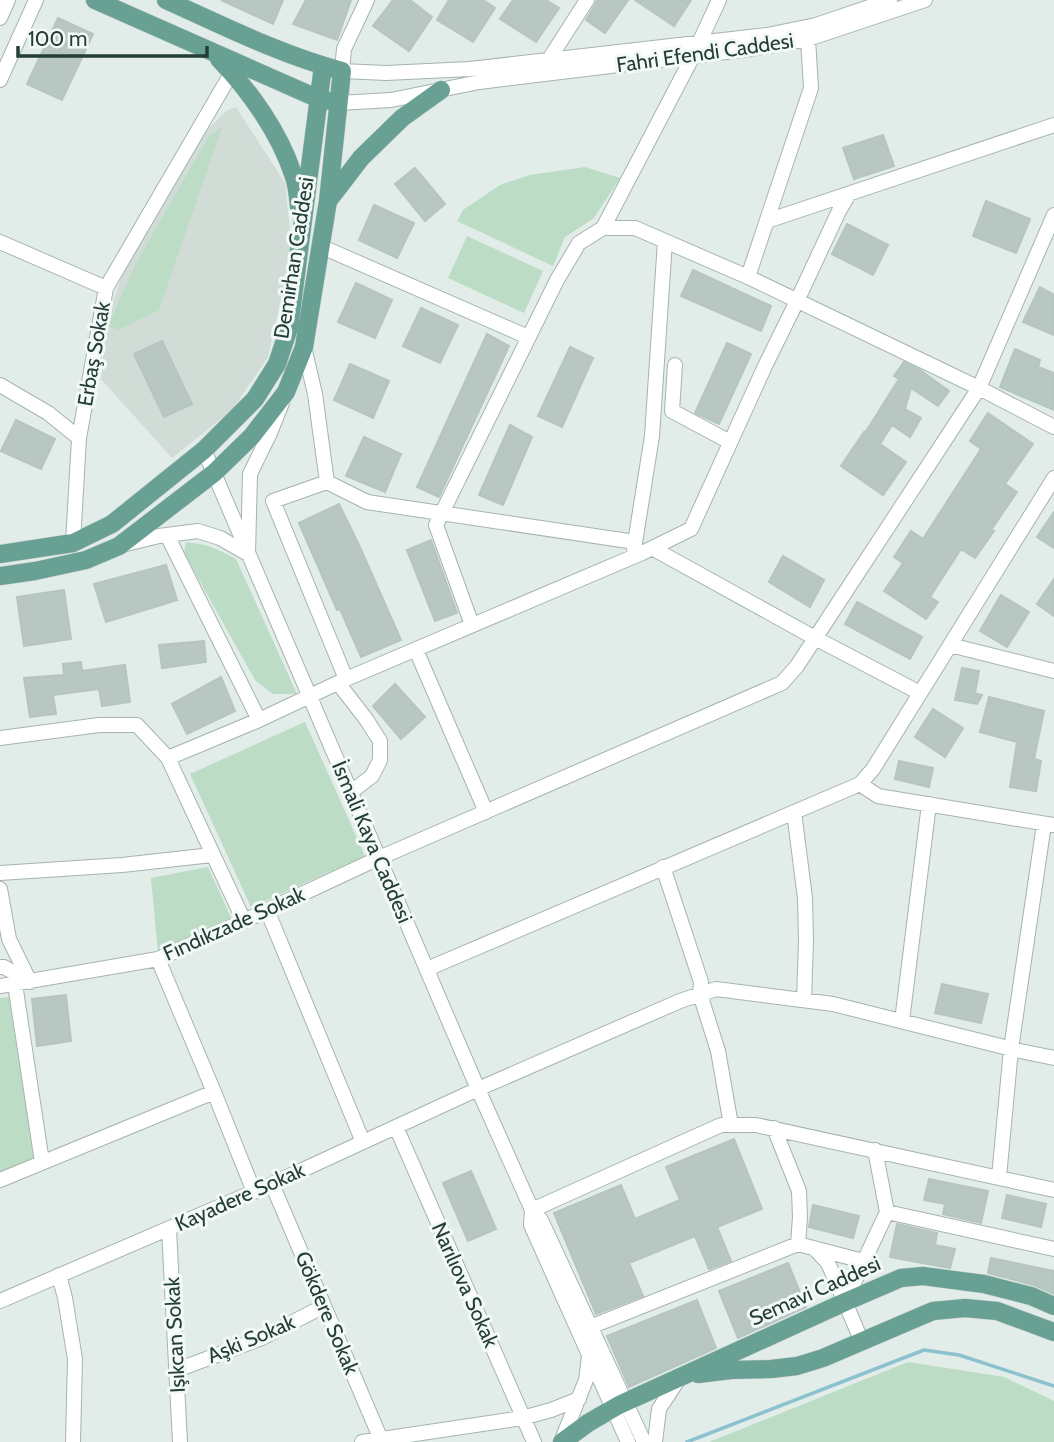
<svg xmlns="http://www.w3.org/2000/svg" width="1054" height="1442" font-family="Cabin,sans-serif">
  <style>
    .built { fill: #d1dcd7 }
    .green { fill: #bcdcc6 }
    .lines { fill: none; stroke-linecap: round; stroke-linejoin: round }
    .stream { stroke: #8cc2cf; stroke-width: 3.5 }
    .building { fill: #b8c7c1; stroke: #b5c5bf; stroke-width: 2 }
    .minor-casing { stroke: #a5b4af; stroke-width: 16 }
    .major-casing { stroke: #c1c9c7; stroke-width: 19 }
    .minor { stroke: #fff; stroke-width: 14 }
    .major { stroke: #68a094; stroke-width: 18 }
    .labels { text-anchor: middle; stroke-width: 6; stroke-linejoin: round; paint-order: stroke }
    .street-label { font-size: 21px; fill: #233d37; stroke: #f3f9f6 }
  </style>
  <rect width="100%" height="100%" fill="#e2ece8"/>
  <path class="built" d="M236 107 285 183 292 250 268 357 232 410 172 458 101 379 106 323 124 269 208 129 226 111Z"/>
  <path class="green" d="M222 127 159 310 118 330 108 326 135 265 209 136Z
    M585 167 620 178 594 218 565 237 553 266 457 221 463 210 500 185 530 175Z
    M467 236 543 271 524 313 448 278Z
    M186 542C206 544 218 549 236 559L297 694H273L255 680 184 553Z
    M305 722 365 856 251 907 190 774Z
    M208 867 234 924 158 953 151 878Z
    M9 997 34 1159 0 1173V998Z
    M908 1362 1004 1377 1054 1401V1442H709Z"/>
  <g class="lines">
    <path class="stream" d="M687 1442 924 1350 959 1355 1054 1386"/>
  </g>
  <path class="building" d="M221 0H283L273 24Z
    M306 0H351L337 40 293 24Z
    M393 0H410L432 17 409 51 373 26Z
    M449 0H483L495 8 473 42 437 20Z
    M513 0H546L559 8 536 42 500 19Z
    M597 0H628L605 33 586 20 595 5Z
    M635 0H691L674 26Z
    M58 18 93 34 62 100 27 84Z
    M883 135 894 166 854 179 843 148Z
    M415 168 445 204 425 221 395 184Z
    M986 201 1030 219 1016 253 973 236Z
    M374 205 414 223 397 258 359 240Z
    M847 224 888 245 873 275 832 254Z
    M693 270 771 306 761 331 681 296Z
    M356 283 392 300 375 338 338 322Z
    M1040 287 1054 295V335L1023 322Z
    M421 308 458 325 440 363 403 346Z
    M487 334 509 346 439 497 417 487Z
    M162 341 192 404 164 417 134 354Z
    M727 343 751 354 719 424 695 413Z
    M570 347 593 358 562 427 538 416Z
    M1015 349 1040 360 1038 367 1054 373V410L1000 387Z
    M904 362 920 370 949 391 938 406 911 388 905 409 921 418 910 437 892 425 880 444 906 462 883 495 841 466 864 432 865 433 899 379 894 376Z
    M350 364 389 381 373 418 334 400Z
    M988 413 1033 444 1005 484 1017 492 991 530 994 531 975 558 961 549 930 597 938 602 926 619 884 591 903 563 894 557 911 531 923 539 981 449 970 441Z
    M16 420 55 439 41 469 1 451Z
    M510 425 532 437 503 505 479 495Z
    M364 437 401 454 385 492 346 476Z
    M339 504 359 545 401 640 361 657 340 609 337 610 299 523Z
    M1054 512V548L1037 537Z
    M431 540 457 613 435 621 407 550Z
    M783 556 824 580 810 607 769 582Z
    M166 565 177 600 106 622 94 584Z
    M1054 579V616L1037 604Z
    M64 590 71 639 24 646 17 597Z
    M1001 595 1029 612 1007 647 980 631Z
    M857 602 922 637 910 659 845 624Z
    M204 641 206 662 162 668 159 645Z
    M81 662 82 671 125 665 130 702 102 706 99 689 53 695 56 714 30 717 24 678 64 675 63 664Z
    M962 668 979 671 975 693 982 695 977 704 955 700Z
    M221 677 235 711 187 734 172 704Z
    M395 684 425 717 401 739 373 706Z
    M989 697 1044 711 1034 759 1041 761 1036 791 1010 787 1017 742 980 732Z
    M933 709 963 728 945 757 915 737Z
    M899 761 933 768 929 787 895 779Z
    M942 984 988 994 981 1023 935 1013Z
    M66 995 71 1041 37 1046 32 999Z
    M734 1139 762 1209 717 1227 731 1261 709 1269 695 1236 629 1263 643 1296 596 1314 554 1213 621 1185 635 1219 680 1200 666 1167Z
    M471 1171 496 1229 468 1241 443 1183Z
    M929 1179 988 1191 981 1223 943 1214 945 1204 924 1200Z
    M1007 1195 1046 1204 1041 1227 1002 1218Z
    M813 1205 859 1216 853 1238 809 1227Z
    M897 1224 937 1233 935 1245 955 1249 950 1268 890 1257Z
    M991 1258 1054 1271V1294L1034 1285 988 1273Z
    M788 1263 806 1307 738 1338 719 1291Z
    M697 1300 716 1348 629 1387 607 1336Z"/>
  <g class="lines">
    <g class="minor-casing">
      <path id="minor" d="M367 0 344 49 342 71 386 73 470 69 767 35 816 25 890 0
        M0 18 8 0
        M546 64 587 0
        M0 80 36 0
        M338 103 391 100 479 82 751 49 808 39 925 0
        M767 221 1054 125
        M603 228 693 56 719 0
        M0 242 106 288
        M320 246 528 337
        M748 277 811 88 808 39
        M304 347 315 394 327 482
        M675 365 672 411 730 442
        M0 385 48 413 79 438
        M204 450 478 1089 532 1210 541 1220 644 1442
        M167 535 259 720
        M73 543 79 438 106 288 232 72
        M122 545 159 536 198 531 220 538 248 554 250 474 270 433 282 403
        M652 548 815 638 920 693
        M634 549 652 436 665 241
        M472 625 436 525 557 280 579 243 603 228H635L748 277 979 388 1054 427
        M950 645 1054 671
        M416 650 486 812
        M346 679 273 501 327 482 367 502 635 542
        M338 683 366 719 380 741V760L372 776 351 792
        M0 738 99 725H137L168 758
        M860 784 878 796 1054 825
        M794 812 805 898 806 940 804 1000
        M663 867 701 982 700 994 718 1051 731 1125
        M0 873 122 865 212 855
        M0 889 9 939 30 982 4 967H0
        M267 910 363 1142
        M244 921 168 758 259 720 346 679 642 553 691 529 765 366 797 301 839 211 849 194
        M158 959 214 1092 254 1192
        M427 969 860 784 873 769 1054 478
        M15 984 42 1162
        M0 986 158 959 244 921 379 858 782 683 797 666 979 388 1054 215
        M902 1021 929 804
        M396 1127 534 1442
        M774 1128 799 1191 800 1217 798 1244
        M875 1150 887 1212
        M999 1177 1011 1049 1044 824
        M0 1180 214 1092
        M272 1184 382 1442
        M532 1210 721 1125H756L1054 1190
        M532 1210 531 1225 628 1442
        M169 1229 180 1442
        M814 1248 828 1263 845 1302
        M59 1275 65 1298 75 1359 73 1442
        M0 1301 272 1184 478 1089 680 1001 716 989 833 1004 1020 1051 1054 1058
        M590 1327 798 1244 863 1261
        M862 1342 845 1302 887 1212 1054 1249
        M177 1370 262 1338 324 1306
        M362 1442 522 1418 551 1410 579 1399
        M561 1442 586 1380 589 1356
        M655 1442 659 1409 680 1377"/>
    </g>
    <g class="major-casing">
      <path id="major" d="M95 0 319 99 330 101
        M219 59C250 91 279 132 293 174 297 184 298 196 299 207
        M328 201 361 158 402 118 441 90
        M0 554 73 543 112 524 204 450 255 399 277 364 289 328 323 66
        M0 576 35 571 86 560 119 546 214 473 252 436 286 392 304 347 328 201 342 71C281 55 224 26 166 0
        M698 1374 731 1370 771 1369 797 1366 823 1358 933 1311 965 1308 997 1311 1054 1332
        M562 1442 588 1423 619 1405 845 1302 901 1278 923 1276 984 1284 1031 1296 1054 1306"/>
    </g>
    <use href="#minor" class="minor"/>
    <use href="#major" class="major"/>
  </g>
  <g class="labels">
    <g class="street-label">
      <text transform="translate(705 53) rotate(-8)" y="7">Fahri Efendi Caddesi</text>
      <text transform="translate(294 258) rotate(-81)" y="7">Demirhan Caddesi</text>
      <text transform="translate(94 354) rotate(-80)" y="7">Erbaş Sokak</text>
      <text transform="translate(372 842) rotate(67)" y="7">İsmali Kaya Caddesi</text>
      <text transform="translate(234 924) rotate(-24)" y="7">Fındıkzade Sokak</text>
      <text transform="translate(240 1197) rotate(-24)" y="7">Kayadere Sokak</text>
      <text transform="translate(465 1285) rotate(66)" y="7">Narılıova Sokak</text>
      <text transform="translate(815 1291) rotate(-24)" y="7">Semavi Caddesi</text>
      <text transform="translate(327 1313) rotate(67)" y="7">Gökdere Sokak</text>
      <text transform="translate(175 1335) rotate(-93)" y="7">Işıkcan Sokak</text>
      <text transform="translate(251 1339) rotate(-23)" y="7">Aşki Sokak</text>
    </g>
  </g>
  <path d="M18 46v10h189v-10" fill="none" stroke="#233d37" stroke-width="3.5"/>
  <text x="28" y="46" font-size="21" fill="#233d37" stroke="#f3f9f6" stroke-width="5" paint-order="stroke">100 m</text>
</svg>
